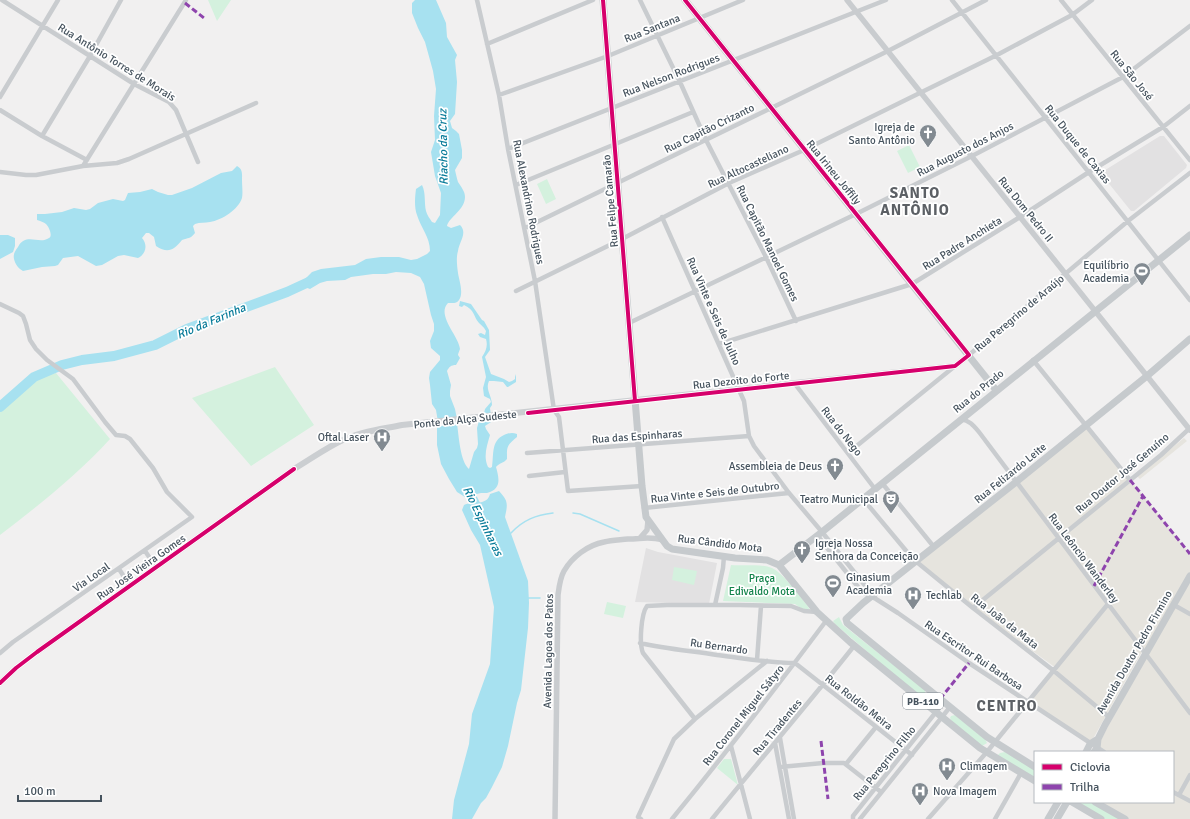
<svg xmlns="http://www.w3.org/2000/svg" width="1190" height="819" font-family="Signika,sans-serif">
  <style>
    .commercial { fill: #e6e4de }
    .education { fill: #e2e1e2 }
    .green { fill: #d4f1de }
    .water { fill: #a7e1f0 }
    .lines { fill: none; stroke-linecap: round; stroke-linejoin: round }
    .stream { stroke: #a7e1f0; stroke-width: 1.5 }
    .river { stroke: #a7e1f0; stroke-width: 10 }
    .minor { stroke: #c9cccf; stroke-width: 4.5 }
    .tertiary { stroke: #c9cccf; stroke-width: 5.5 }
    .secondary { stroke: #cbced1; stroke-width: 6 }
    .primary { stroke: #c6cacd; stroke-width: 7 }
    .quiet { stroke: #8e44ad; stroke-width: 3; stroke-dasharray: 6 3; stroke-linecap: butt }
    .cycleway-casing { stroke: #fff; stroke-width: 6 }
    .cycleway { stroke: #d6006c; stroke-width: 4 }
    .labels { text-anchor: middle; stroke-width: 3.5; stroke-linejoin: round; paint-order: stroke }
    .shield { fill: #fff; stroke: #7e878e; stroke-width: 1 }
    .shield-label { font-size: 10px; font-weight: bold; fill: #46535e }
    .street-label { font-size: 11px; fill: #46535e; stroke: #fff }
    .poi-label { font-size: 11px; fill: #46535e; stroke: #fff; text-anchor: end }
    .park-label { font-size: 11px; fill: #13834b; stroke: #fff }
    .water-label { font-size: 12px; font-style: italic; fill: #087b99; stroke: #fff }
    .district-label { font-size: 15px; font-weight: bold; letter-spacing: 1px; fill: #5c6065; stroke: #fff }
  </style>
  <rect width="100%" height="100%" fill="#f1f0f0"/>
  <path class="commercial" d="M1086 425 1190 554V819H1125L1095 802H1173V752H1094L1147 656 1143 650 1090 744 1028 703 1056 668 973 608 913 559Z
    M1184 438 1187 441 1140 479 1137 476Z"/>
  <path class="education" d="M1160 136H1164L1187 165 1186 168 1134 211H1131L1102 175V172Z
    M646 548 658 552 717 563 709 604 635 602Z"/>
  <path class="green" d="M208 0H231L217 21Z
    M909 145 920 167 908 173 897 151Z
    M547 179 556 199 546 204 537 184Z
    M275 367 314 425 251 466 192 398Z
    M56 373 110 439C78 474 38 506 0 535V410L38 377Z
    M731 565C743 566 762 564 772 568 783 573 799 595 807 605L810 610 802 609 795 604 723 601Z
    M674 567 697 571 694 585 672 580Z
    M607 602 626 606 623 618 604 614Z
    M839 617 843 625 925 690V693C923 696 922 697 918 695L835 624 833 621Z
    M955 715 985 739 987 743 982 746 953 723 950 718 951 716Z
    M1005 752 1035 769V778L1000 759 998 755 1000 753Z
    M724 759H731L738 785 717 768Z
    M1077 802H1092L1121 819H1105Z"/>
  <path class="water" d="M415 0H436L446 23 447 37 457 55 455 60 457 82 455 114 450 121 452 128 456 131 459 134 462 150V158L455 170C456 174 457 179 458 182 461 187 465 191 465 197 465 210 449 217 447 226L451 228 460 225C468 233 459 242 458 251 456 257 457 266 458 273 459 280 464 293 459 300 457 304 452 303 448 303 436 315 459 336 460 349 460 349 458 354 458 355L460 358 456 365C451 365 449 367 447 371L451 385 450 391V396L455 409 457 419 438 422 436 410 432 404 430 385 429 378 430 372 440 360V356L431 348 430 341 434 331V324L431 315 424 284 420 277 411 273 396 272 386 274H373L351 277 345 280 327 281 320 283 310 289 302 286 299 283 303 281 312 272 321 269 355 265 366 259 381 257H399L411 260 417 259 427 254 430 251C430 237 421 228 417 215 414 207 415 197 416 189L422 185C426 193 424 202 426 211 427 215 430 219 432 222L435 223 440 215 441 193 435 176 431 152 435 140 434 116 436 89 433 71 425 42 418 28 412 13V3Z
    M237 166C243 169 242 174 242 180 242 185 243 193 242 198 238 210 222 220 210 222 205 223 200 222 195 224L193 226 195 233C189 240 189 237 182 240 174 250 168 254 156 246L154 237 149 233H146L142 238C148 245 146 254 138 258L124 255 118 256 102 265 96 266 78 256 63 258 58 265 55 266 42 267 23 271C19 269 15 264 14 259 13 254 15 251 18 247 26 232 39 245 49 238 53 236 49 227 46 224 44 222 40 221 37 220V214H45L62 212 74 208 86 210 90 209 98 203 113 199 123 201 125 200 128 193 140 192 152 189 158 192 168 195H172L192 188 221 173 232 171Z
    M0 235H8L15 238V246L13 252 0 259Z
    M460 301 471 304 482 320 484 321 489 330 490 350 485 357 491 374 504 379 509 382 512 381 515 379V374L516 377V382L508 387H507L503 382 494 381H489C485 389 492 396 492 405L490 408 491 416 482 414 484 413 485 409 491 402 490 399 484 396 483 388 486 377 482 357C486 351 488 346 486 339L480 337 478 334 481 333 485 335 486 331C484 327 482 326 479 323 473 316 475 310 464 305L462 307 459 306Z
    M492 419 491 422 485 426 486 429 490 435C487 446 483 456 488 467L490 468 492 467C494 454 491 441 504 435 509 433 512 432 517 434V437C506 446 507 447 507 459 504 463 499 463 496 467 499 478 502 489 487 493 485 493 483 493 481 493 475 494 471 497 465 497L457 492 449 479 441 464 437 445V426L457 424C459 436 460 461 469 469L474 452 477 448 478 444 477 428 479 421Z
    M499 491C508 501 508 503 505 517L528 581 529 603 528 628 521 690 517 703 508 746 502 767 492 787 486 798 481 803 472 819H452L454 800 469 744 472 714 490 664 494 607 480 545 471 530 462 510 464 505C473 501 487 506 490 494Z"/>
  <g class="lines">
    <path class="stream" d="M573 513 580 514 619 531
      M511 533C523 520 536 515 553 513
      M528 598H540"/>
    <path class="river" d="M0 407 34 377 62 365 82 360 114 356 155 345 187 329 287 292 313 280
      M465 484 480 514"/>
    <path class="minor" d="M2 0 134 84 169 102 176 110 198 162
      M477 0 499 95 508 149 535 281 554 410 559 417 568 491 642 486
      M640 0 680 82 706 140 766 257 796 321
      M952 0 1190 300
      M1061 0 1190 160
      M487 44 593 0
      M499 95 608 56 743 0
      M0 97 58 0
      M0 110 42 136 87 160
      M42 136 90 56 121 0
      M508 149 886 0
      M83 166 186 0
      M0 172 26 175H36L83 166 117 163 129 159 256 103
      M516 185 693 112
      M662 217 744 401 749 436 754 446 789 493 822 532 876 599
      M525 228 888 51 986 0
      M516 291 622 239 729 183 804 150 997 55 1072 15 1092 0
      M0 304 19 313 23 316 26 324 30 340 36 349 47 360 73 379 105 422 116 435 125 436 130 439 153 468 167 492 192 517 13 642 0 653
      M629 323 856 214 972 156 1123 77 1190 26
      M719 344 912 284 1020 217 1089 172 1163 127 1190 106
      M969 355 1128 221 1190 173
      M1033 360 1130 480
      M795 384 875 489
      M961 419C970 421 973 425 979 432L1190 713
      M527 453 749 436
      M848 453 955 366
      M529 476 565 472
      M882 483 934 547
      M863 499 913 559 973 608 1054 671 1109 717
      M644 508 789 493
      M817 535 862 592 876 599 898 613 969 663 1104 752
      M145 551 156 567
      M119 569 130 586
      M715 605 723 568 724 556
      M1174 605 1190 614
      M973 608 1161 455 1190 428
      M640 643C666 649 692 651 717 655 743 658 769 663 795 663
      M757 660 761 606
      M795 663 912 755
      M695 719 643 653C639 644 641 614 647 606L667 605H740L791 606 804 611 817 612
      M780 738 794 819
      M775 743 789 819
      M731 746 750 819
      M846 764 876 727
      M780 767 823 763H844L881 792
      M1173 792 1190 801
      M1179 795 1190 775
      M641 819 638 817 674 739 695 719 767 661
      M672 819C725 754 776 688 826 621
      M712 819C759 761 808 704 854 646
      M853 819V816L944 702
      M860 819 950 707
      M928 819 986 753 1108 604
      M995 819 1021 773"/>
    <path class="tertiary" d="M847 0 1190 430
      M640 538 647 530 648 521
      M555 819 558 595C559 587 560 578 564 571 572 557 588 545 604 542 612 540 620 540 628 539 641 539 650 536 662 540"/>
    <path class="secondary" d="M0 683 16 668 37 652 294 469C311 459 327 447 345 439 363 431 383 429 402 425L955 366 969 355"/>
    <path class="primary" d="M603 0 642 486 646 517 667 546 672 549 735 558 767 560 779 565 817 612 850 642 980 748 1035 781
      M685 0 996 390
      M779 565 822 532 1190 235
      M1086 752 1090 744 1098 739
      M1094 752 1097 748 1098 739 1105 725 1190 576
      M1035 767 987 737 847 623 846 619 863 603 1016 482 1147 376 1190 339
      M1072 802 1101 819
      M1095 802 1125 819
      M1048 819 1058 802
      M1057 819 1067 802"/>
    <path class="quiet" d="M185 3 204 18
      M1130 480 1190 554
      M1094 586 1143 496
      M940 699 969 663
      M821 741 828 799"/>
    <g class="cycleway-casing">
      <path id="cycleway" d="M603 0 635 401
        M528 413 955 366 969 355 685 0
        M0 683 16 668 37 652 294 469"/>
    </g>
    <use href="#cycleway" class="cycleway"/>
  </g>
  <defs>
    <g id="church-pin" transform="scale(0.9)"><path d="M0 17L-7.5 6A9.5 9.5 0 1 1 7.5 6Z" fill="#828a91" stroke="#fff"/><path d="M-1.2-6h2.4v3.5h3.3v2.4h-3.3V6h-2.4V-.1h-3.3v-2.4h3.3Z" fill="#fff"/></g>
    <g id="stadium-pin" transform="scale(0.9)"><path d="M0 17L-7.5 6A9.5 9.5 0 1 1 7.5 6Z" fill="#828a91" stroke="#fff"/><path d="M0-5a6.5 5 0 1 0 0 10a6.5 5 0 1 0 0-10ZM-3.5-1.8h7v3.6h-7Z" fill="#fff"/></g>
    <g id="hospital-pin" transform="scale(0.9)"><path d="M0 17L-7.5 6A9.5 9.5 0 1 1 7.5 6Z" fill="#828a91" stroke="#fff"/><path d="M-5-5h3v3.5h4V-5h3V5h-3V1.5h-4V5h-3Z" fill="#fff"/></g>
    <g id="theatre-pin" transform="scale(0.9)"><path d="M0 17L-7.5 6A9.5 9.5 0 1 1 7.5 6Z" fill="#828a91" stroke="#fff"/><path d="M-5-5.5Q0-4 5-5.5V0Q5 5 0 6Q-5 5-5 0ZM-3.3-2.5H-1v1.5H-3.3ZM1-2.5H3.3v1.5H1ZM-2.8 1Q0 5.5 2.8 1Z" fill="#fff"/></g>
  </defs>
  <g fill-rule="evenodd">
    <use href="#church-pin" x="928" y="133"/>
    <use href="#stadium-pin" x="1142" y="271"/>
    <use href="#hospital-pin" x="382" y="437"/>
    <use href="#church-pin" x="835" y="466"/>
    <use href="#theatre-pin" x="891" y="499"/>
    <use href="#church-pin" x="802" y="549"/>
    <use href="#stadium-pin" x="833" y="583"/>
    <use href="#hospital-pin" x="913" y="595"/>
    <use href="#hospital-pin" x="947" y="766"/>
    <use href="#hospital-pin" x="920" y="791"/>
  </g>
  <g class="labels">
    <rect class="shield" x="903" y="693" width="40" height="16" rx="3"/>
    <g class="shield-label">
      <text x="923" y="705">PB-110</text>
    </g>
    <g class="street-label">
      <text transform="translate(652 28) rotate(-22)" y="4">Rua Santana</text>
      <text transform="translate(117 62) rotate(32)" y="4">Rua Antônio Torres de Morais</text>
      <text transform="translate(671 75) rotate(-21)" y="4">Rua Nelson Rodrigues</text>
      <text transform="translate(1132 75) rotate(51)" y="4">Rua São José</text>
      <text transform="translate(709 128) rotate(-26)" y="4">Rua Capitão Crizanto</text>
      <text transform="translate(1078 144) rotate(51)" y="4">Rua Duque de Caxias</text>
      <text transform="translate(965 149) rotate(-27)" y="4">Rua Augusto dos Anjos</text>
      <text transform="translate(748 166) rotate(-25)" y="4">Rua Altocasteliano</text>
      <text transform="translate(834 172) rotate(51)" y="4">Rua Irineu Joffily</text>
      <text transform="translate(610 201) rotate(-95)" y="4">Rua Felipe Camarão</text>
      <text transform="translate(529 202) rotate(79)" y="4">Rua Alexandrino Rodrigues</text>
      <text transform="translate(1026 209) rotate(51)" y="4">Rua Dom Pedro II</text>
      <text transform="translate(768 243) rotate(64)" y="4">Rua Capitão Manoel Gomes</text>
      <text transform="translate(962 243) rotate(-32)" y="4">Rua Padre Anchieta</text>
      <text transform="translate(714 311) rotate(66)" y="4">Rua Vinte e Seis de Julho</text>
      <text transform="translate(1019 313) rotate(-40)" y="4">Rua Peregrino de Araújo</text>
      <text transform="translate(741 380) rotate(-6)" y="4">Rua Dezoito do Forte</text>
      <text transform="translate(978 391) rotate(-39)" y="4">Rua do Prado</text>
      <text transform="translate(465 419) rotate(-6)" y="4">Ponte da Alça Sudeste</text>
      <text transform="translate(842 431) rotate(52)" y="4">Rua do Nego</text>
      <text transform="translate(637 436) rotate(-4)" y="4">Rua das Espinharas</text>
      <text transform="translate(1010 473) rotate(-39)" y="4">Rua Felizardo Leite</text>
      <text transform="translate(1122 473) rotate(-40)" y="4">Rua Doutor José Genuíno</text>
      <text transform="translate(715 492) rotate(-6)" y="4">Rua Vinte e Seis de Outubro</text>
      <text transform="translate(720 543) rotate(7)" y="4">Rua Cândido Mota</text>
      <text transform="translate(1084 558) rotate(53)" y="4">Rua Leôncio Wanderley</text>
      <text transform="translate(141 567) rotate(-35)" y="4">Rua José Vieira Gomes</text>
      <text transform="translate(91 577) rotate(-35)" y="4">Via Local</text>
      <text transform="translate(1005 621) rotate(38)" y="4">Rua João da Mata</text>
      <text transform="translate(719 646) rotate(8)" y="4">Ru Bernardo</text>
      <text transform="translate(548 651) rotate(-89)" y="4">Avenida Lagoa dos Patos</text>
      <text transform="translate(1134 652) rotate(-60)" y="4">Avenida Doutor Pedro Firmino</text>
      <text transform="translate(974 655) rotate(34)" y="4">Rua Escritor Rui Barbosa</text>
      <text transform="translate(859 702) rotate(38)" y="4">Rua Roldão Meira</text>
      <text transform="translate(743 715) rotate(-52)" y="4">Rua Coronel Miguel Sátyro</text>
      <text transform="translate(777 727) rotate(-50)" y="4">Rua Tiradentes</text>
      <text transform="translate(884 763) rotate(-51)" y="4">Rua Peregrino Filho</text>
    </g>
    <g class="poi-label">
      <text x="915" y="131">Igreja de<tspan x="915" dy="13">Santo Antônio</tspan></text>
      <text x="1129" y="269">Equilíbrio<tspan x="1129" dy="13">Academia</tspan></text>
      <text x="369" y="441">Oftal Laser</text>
      <text x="822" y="470">Assembleia de Deus</text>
      <text x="878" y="503">Teatro Municipal</text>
      <text x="815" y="547" text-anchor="start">Igreja Nossa<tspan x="815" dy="13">Senhora da Conceição</tspan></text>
      <text x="846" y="581" text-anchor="start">Ginasium<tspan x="846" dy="13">Academia</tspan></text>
      <text x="926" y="599" text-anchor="start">Techlab</text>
      <text x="960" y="770" text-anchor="start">Climagem</text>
      <text x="933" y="795" text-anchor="start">Nova Imagem</text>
    </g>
    <g class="park-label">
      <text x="762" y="582">Praça<tspan x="762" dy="13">Edivaldo Mota</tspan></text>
    </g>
    <g class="water-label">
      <text transform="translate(443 147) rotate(-91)" y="4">Riacho da Cruz</text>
      <text transform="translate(211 321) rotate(-23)" y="4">Rio da Farinha</text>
      <text transform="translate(483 521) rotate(64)" y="4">Rio Espinharas</text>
    </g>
    <g class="district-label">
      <text x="915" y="198">SANTO<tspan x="915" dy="17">ANTÔNIO</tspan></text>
      <text x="1007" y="711">CENTRO</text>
    </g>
  </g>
  <rect x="1034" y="751" width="140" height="52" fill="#ffffff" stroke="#b5babf"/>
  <rect x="1042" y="764" width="20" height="6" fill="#d6006c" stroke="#b5babf"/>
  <text x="1070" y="771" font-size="12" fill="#46535e">Ciclovia</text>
  <rect x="1042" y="784" width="20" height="6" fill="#8e44ad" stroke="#b5babf"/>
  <text x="1070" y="791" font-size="12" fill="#46535e">Trilha</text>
  <path d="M18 795v6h83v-6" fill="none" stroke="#46535e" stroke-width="2"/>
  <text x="24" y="795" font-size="12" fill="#46535e" stroke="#ffffff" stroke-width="3" paint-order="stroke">100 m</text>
</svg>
